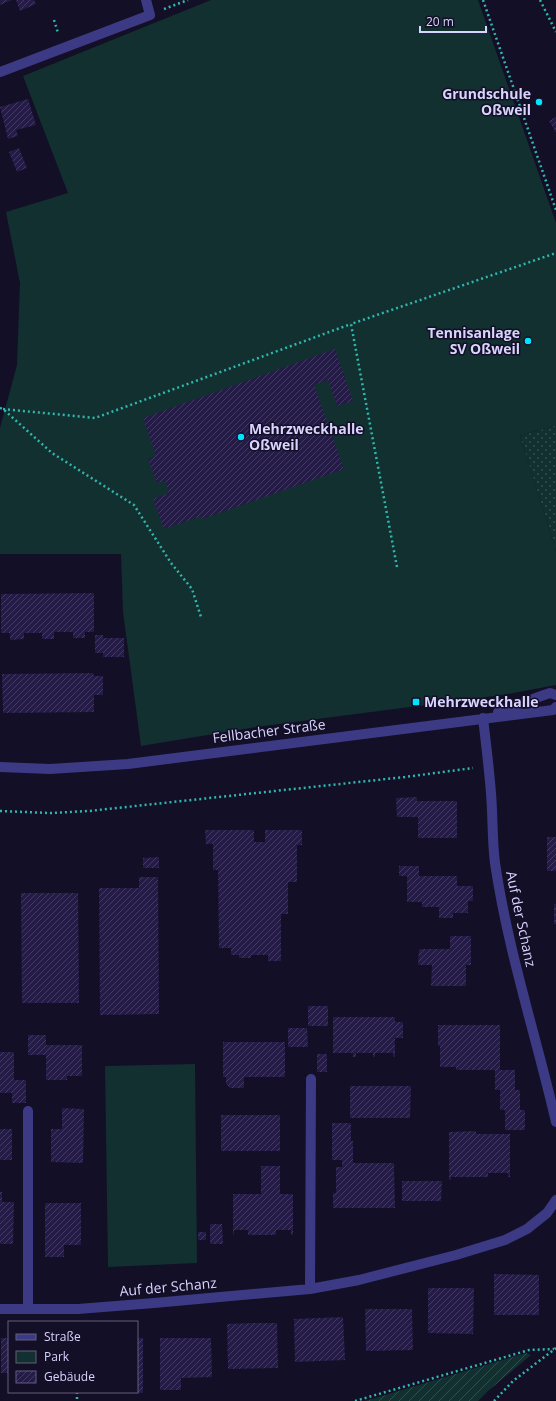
<svg xmlns="http://www.w3.org/2000/svg" width="556" height="1401" font-family="'Open Sans',sans-serif">
  <style>
    .grass { fill: url(#grass-dots) }
    .park { fill: #12302f }
    .garden { fill: url(#garden-furrows) }
    .building { fill: url(#building-hatch) }
    .lines { fill: none; stroke-linecap: round; stroke-linejoin: round }
    .path { stroke: #2fb8b0; stroke-width: 2.5; stroke-dasharray: 2 3; stroke-linecap: butt }
    .minor { stroke: #3d3a85; stroke-width: 10 }
    .poi-dot { fill: #00e5ff; stroke: #130f26; stroke-width: 1.5 }
    .labels { text-anchor: middle; stroke-width: 3; stroke-linejoin: round; paint-order: stroke }
    .poi-label { font-size: 14px; font-weight: bold; fill: #d9d4ff; stroke: #130f26; text-anchor: end }
    .street-label { font-size: 14px; fill: #d9d4ff; stroke: #130f26 }
  </style>
  <defs>
    <pattern id="grass-dots" width="8" height="8" patternUnits="userSpaceOnUse"><rect width="8" height="8" fill="#12302f"/><path d="M2 2h.1M6 6h.1" fill="none" stroke="#344d4e" stroke-width="1.8" stroke-linecap="round"/></pattern>
    <pattern id="garden-furrows" width="10" height="10" patternUnits="userSpaceOnUse"><rect width="10" height="10" fill="#12302f"/><path d="M-1 1l2-2M0 10L10 0M9 11l2-2" fill="none" stroke="#344d4e"/></pattern>
    <pattern id="building-hatch" width="6" height="6" patternUnits="userSpaceOnUse"><rect width="6" height="6" fill="#241b47"/><path d="M-1 1l2-2M0 6l6-6M5 7l2-2" fill="none" stroke="#433b63"/></pattern>
  </defs>
  <rect width="100%" height="100%" fill="#130f26"/>
  <path class="grass" d="M556 425V551L520 436Z"/>
  <path class="park" d="M211 0H478L556 223V425L520 436 556 551V685L502 695 256 727 141 746 123 612 121 554H0V428L17 365 20 283 6 212 68 193 23 76Z
    M195 1064 197 1263 108 1267 105 1066Z"/>
  <path class="garden" d="M526 1353 531 1355 488 1391 478 1401H365Z"/>
  <path class="building" d="M0 0H12L0 5Z
    M16 0H34L36 4 20 11Z
    M28 99 36 125 16 130 18 136 8 139 0 107Z
    M556 117V133L549 121Z
    M19 148 27 168 17 172 9 152Z
    M335 349 353 401 337 406 328 380 314 385 344 469 202 519 201 516 164 529 153 499 169 493 165 481 157 483 148 459 156 456 143 418Z
    M94 593V632H85V638H73V632H54V639H42V633H24V639L10 640V633H1V594Z
    M95 635H103V638H124V657H103V653H95Z
    M93 673 94 676H103V695H94V712L3 713 2 674Z
    M417 797V801H457V838H418V817H397L396 798Z
    M205 830H254V842H265V830H302V845H297V882H288V914H281V961H268V955H251V958H239V955H231V948H219L218 870H213V844H206Z
    M547 837H556V871H547Z
    M159 857V868H143V858Z
    M399 866H419V876H457V886H473V901H468V913H453V918H439V907H422V902H407V876H399Z
    M139 877H158L159 1014 100 1015 99 888H139Z
    M21 893H78L79 1003H22Z
    M554 904H556V924H554Z
    M450 936H471V965H466V986H431L432 965H418L419 949H450Z
    M308 1006H328V1026H308Z
    M333 1017H395V1022H403V1038H395V1057H393V1053H375V1057H373V1053H356V1057H353V1053H333Z
    M438 1025H500V1070H515V1090H520V1110H525V1130H505V1110H500V1090H495V1070H456V1067H440V1046H438Z
    M288 1028H307L308 1047H288Z
    M28 1035H46V1045H82V1076H67V1080H46V1055H28Z
    M223 1042H285V1077H244V1088H230L226 1084V1077H223Z
    M0 1052H14V1080H26V1103H12V1093H0Z
    M317 1054H327V1072H317Z
    M350 1086H411L410 1118H350Z
    M62 1108 84 1109 83 1163 51 1162V1129H62Z
    M221 1115H280V1151H221Z
    M332 1123H351V1141H353V1163H394L395 1208H333V1193H336V1167H342V1160H332Z
    M0 1129H12V1160H0Z
    M476 1131V1134H510V1177H508V1173H488V1177H451V1180H449V1132Z
    M261 1166H280V1194H293V1235H291V1230H276V1235H248V1230H234V1235H233V1194H261Z
    M402 1181H442L441 1201H402Z
    M0 1192H2V1202H14L13 1244H0Z
    M45 1203H81V1245H64V1257H45Z
    M210 1224H222L223 1244H210Z
    M198 1232H206V1240H198Z
    M494 1274 539 1275V1315H494Z
    M428 1288H474L473 1334 428 1333Z
    M365 1309H412L413 1350 366 1351Z
    M343 1317 345 1360 295 1362 294 1319Z
    M252 1323H277L278 1368 228 1369 227 1324Z
    M1 1338H9V1373H1Z
    M137 1338H143V1393H137Z
    M160 1338H211L212 1377 181 1378V1390H160Z"/>
  <g class="lines">
    <path class="path" d="M483 0 556 210
      M540 0 556 32
      M164 9 188 0
      M54 20 58 33
      M0 408 3 409 52 453 134 505 171 563 192 589 201 617
      M3 409 95 418 351 324
      M397 567 351 324 556 253
      M0 811 50 813 89 811 405 777 473 768
      M77 1392V1401
      M355 1401 529 1350 554 1349
      M494 1401 513 1381 556 1348"/>
    <path class="minor" d="M0 72 150 15 146 0
      M498 712 544 695 550 693 556 695
      M483 718C486 743 489 768 491 793 493 817 492 840 495 863 508 951 536 1036 556 1122
      M0 767 50 769 128 764 553 710 556 707
      M28 1111V1309
      M310 1289 311 1079
      M0 1309H78L154 1303 310 1289 359 1280 456 1255 505 1240 527 1229 547 1213 556 1200"/>
  </g>
  <g class="poi-dot">
    <circle cx="539" cy="102" r="4"/>
    <circle cx="528" cy="341" r="4"/>
    <circle cx="241" cy="437" r="4"/>
    <rect x="412" y="698" width="8" height="8" rx="2"/>
  </g>
  <g class="labels">
    <g class="poi-label">
      <text x="531" y="99">Grundschule<tspan x="531" dy="16">Oßweil</tspan></text>
      <text x="520" y="338">Tennisanlage<tspan x="520" dy="16">SV Oßweil</tspan></text>
      <text x="249" y="434" text-anchor="start">Mehrzweckhalle<tspan x="249" dy="16">Oßweil</tspan></text>
      <text x="424" y="707" text-anchor="start">Mehrzweckhalle</text>
    </g>
    <g class="street-label">
      <text transform="translate(269 731) rotate(-7)" y="5">Fellbacher Straße</text>
      <text transform="translate(521 919) rotate(78)" y="5">Auf der Schanz</text>
      <text transform="translate(168 1287) rotate(-5)" y="5">Auf der Schanz</text>
    </g>
  </g>
  <rect x="8" y="1321" width="130" height="72" fill="#130f26" stroke="#625e7d"/>
  <rect x="16" y="1334" width="20" height="6" fill="#3d3a85" stroke="#625e7d"/>
  <text x="44" y="1341" font-size="12" fill="#d9d4ff">Straße</text>
  <rect x="16" y="1351" width="20" height="12" fill="#12302f" stroke="#625e7d"/>
  <text x="44" y="1361" font-size="12" fill="#d9d4ff">Park</text>
  <rect x="16" y="1371" width="20" height="12" fill="url(#building-hatch)" stroke="#625e7d"/>
  <text x="44" y="1381" font-size="12" fill="#d9d4ff">Gebäude</text>
  <path d="M420 26v6h66v-6" fill="none" stroke="#d9d4ff" stroke-width="2"/>
  <text x="426" y="26" font-size="12" fill="#d9d4ff" stroke="#130f26" stroke-width="3" paint-order="stroke">20 m</text>
</svg>
